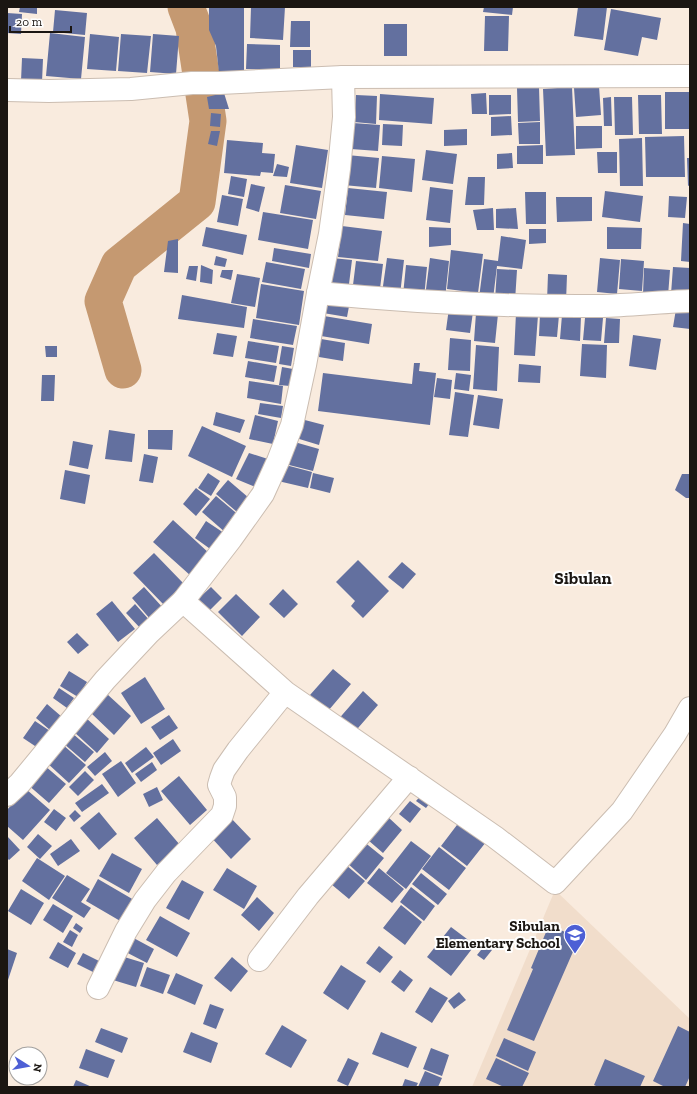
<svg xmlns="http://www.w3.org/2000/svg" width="697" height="1094" font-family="'Zilla Slab',serif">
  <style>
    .built { fill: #f1ddcb }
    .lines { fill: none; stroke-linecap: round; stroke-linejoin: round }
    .river { stroke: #c59971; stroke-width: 37 }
    .building { fill: #63709f }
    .minor-casing { stroke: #cbbdb1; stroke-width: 24 }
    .tertiary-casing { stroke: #cbbdb1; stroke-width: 24 }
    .secondary-casing { stroke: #cbbdb1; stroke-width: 24 }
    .minor { stroke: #fff; stroke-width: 22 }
    .tertiary { stroke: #fff; stroke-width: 22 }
    .secondary { stroke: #fff; stroke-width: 22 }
    .labels { text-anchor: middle; stroke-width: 4; stroke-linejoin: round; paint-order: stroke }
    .poi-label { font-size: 15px; font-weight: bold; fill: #1b1612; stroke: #fff; text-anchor: end }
    .quarter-label { font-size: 17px; font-weight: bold; fill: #1b1612; stroke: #fff }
  </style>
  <rect width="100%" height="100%" fill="#f9ebde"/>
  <path class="built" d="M555 890 690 1019V1087H472Z"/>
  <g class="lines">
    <path class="river" d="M123 370 103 301 119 265 197 202 208 121 194 28 186 7"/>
  </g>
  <path class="building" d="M20 7H37V14L19 12Z
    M209 7H244V73H219L216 46 209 30Z
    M251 7H285L283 40 250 38Z
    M484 7H513L512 15 483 12Z
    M578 7H607L603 40 574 36Z
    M611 9 661 18 657 40 642 37 638 56 604 50Z
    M55 10 87 13 85 35 53 32Z
    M7 13 22 14 21 34 7 33Z
    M485 16H509L508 51H484Z
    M291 21H310V47H290Z
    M384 24H407V56H384Z
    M50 33 85 37 81 79 46 76Z
    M90 34 119 37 116 71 87 69Z
    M121 34 151 36 147 73 118 71Z
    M153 34 179 36 176 74 150 72Z
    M247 44 280 45V70L246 69Z
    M293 50H311V67H293Z
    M22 58 43 59 42 82 21 81Z
    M599 86 601 115 576 117 574 88Z
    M539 87 540 121 518 122 517 88Z
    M572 87 575 155 546 156 543 89Z
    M665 92H689L690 129H665Z
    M224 93 229 109H209L207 97Z
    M486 93 487 114H472L471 94Z
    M380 94 434 98 432 124 379 120Z
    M356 95 377 96 376 124 354 122Z
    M489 95H511V114L489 115Z
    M638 95H661L662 134H639Z
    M611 97 612 126H604L603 98Z
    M614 97H632L633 135H615Z
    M211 113 221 114 220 127 210 126Z
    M511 116 512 135 491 136V117Z
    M540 122V144H519L518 123Z
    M353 123 380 125 378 151 351 149Z
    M383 124 403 125 402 146 382 145Z
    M576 126H602V148L576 149Z
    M467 129V145L444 146V130Z
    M211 131H220L217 146 208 144Z
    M684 136 685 177H646L645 137Z
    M642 138 643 186H620L619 139Z
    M227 140 263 143 262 153 275 154 273 173 261 172 260 176 224 173Z
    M296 145 328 150 322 188 290 183Z
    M543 145V164H517V146Z
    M426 150 457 154 453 184 422 180Z
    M597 152H617V173H598Z
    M512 153 513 168 497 169V154Z
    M347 155 379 158 376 188 343 185Z
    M382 156 415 159 412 192 379 188Z
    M687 158H690V185L688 186Z
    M277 164 289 167 287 177 273 176Z
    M231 176 247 179 244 197 228 194Z
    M468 177H485L484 205H465Z
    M251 184 265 187 259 212 246 208Z
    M285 185 321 191 316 219 280 213Z
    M430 187 453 190 450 223 426 220Z
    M348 188 387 192 384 219 345 215Z
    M605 191 643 196 640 222 602 217Z
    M525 192H546V224H526Z
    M222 195 243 199 238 226 217 222Z
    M669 196 687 197 685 218 668 217Z
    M556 197H592V221L557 222Z
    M493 208 494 230H477L473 210Z
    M516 208 518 229 496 228V209Z
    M263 212 313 220 308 249 258 240Z
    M683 223 690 224V262L681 261Z
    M342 226 382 231 378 261 338 257Z
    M206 227 247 235 243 255 202 246Z
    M429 227 451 228V245L429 247Z
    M607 227 642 228 641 249H607Z
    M529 229H546V243L529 244Z
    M501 236 526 240 522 269 497 266 493 299 479 298 484 259 498 261Z
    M178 239V273L164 272 168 241Z
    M274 248 311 254 309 268 272 261Z
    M451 250 483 254 478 293 447 289Z
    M216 256 227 259 225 267 214 265Z
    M332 258 352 260 348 292 328 289Z
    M387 258 404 260 400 295 382 293Z
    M430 258 449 261 445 299 425 297Z
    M600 258 620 260 617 294 597 292Z
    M621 259 644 261 642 291 619 289Z
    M356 261 383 264 379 297 352 293Z
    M266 262 305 269 301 289 262 282Z
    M201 265 213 270 212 284 200 282Z
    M406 265 427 267 424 298 403 295Z
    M189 266H198L196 281 186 279Z
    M673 267 690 268V295L671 294Z
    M644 268 670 270 668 296 643 294Z
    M497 269 517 270 515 301 495 300Z
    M222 270H233L231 280 220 277Z
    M237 274 260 278 255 307 231 303Z
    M548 274 567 275 566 302 547 301Z
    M261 284 304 291 299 325 256 318Z
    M182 295 247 307 244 328 178 319Z
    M325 298 350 301 347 317 323 313Z
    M449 308 473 312 470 333 446 330Z
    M676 309 690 311V329L673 327Z
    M476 313 498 314 495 343 474 341Z
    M516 313 538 315 535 356 514 355Z
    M540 314 559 315 557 337 539 336Z
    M562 315 581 316 580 341 560 339Z
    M324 316 372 324 369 344 321 336Z
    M585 318H603L601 341 583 340Z
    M606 318 620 319 619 343H604Z
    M253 319 297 326 293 345 250 338Z
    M217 333 237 336 233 357 213 354Z
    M633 335 661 339 656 370 629 366Z
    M450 338 471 340 470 371 448 370Z
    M321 339 345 343 343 361 319 357Z
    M248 341 279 346 276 363 245 358Z
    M582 344 607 345 606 378 580 376Z
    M476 345 499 347 497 391 473 389Z
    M45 346H57V357H46Z
    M282 346 294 348 291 366 279 364Z
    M248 361 277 366 274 382 245 377Z
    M414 363H420L419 371 436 373 430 425 318 411 323 373 412 384Z
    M519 364 541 366 540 383 518 382Z
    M282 367 293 369 290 386 279 385Z
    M456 373 471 375 469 391 454 389Z
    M42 375H55L54 401H41Z
    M437 378 452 380 450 399 434 397Z
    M249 381 283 386 281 404 247 398Z
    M455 392 474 395 468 437 449 435Z
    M478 395 503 399 499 429 473 425Z
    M260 403 283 406 281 418 258 414Z
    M216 412 245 420 240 433 213 425Z
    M255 415 278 421 273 444 249 439Z
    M301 419 324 425 319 445 296 438Z
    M202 426 246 446 232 477 188 456Z
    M109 430 135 434 132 462 105 459Z
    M148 430H173L172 450 148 449Z
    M73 441 93 445 88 469 69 465Z
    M291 441 319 449 313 471 285 464Z
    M249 453 271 460 260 489 236 479Z
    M144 454 158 457 153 483 139 481Z
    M282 464 312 472 308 488 278 481Z
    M65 470 90 475 85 504 60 499Z
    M208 473 220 481 211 496 198 488Z
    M313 473 334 478 330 493 310 488Z
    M682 474H690V498H686L675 490Z
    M228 480 249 498 237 512 216 494Z
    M196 488 210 499 196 516 183 504Z
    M216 496 241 517 226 533 202 512Z
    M173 520 210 554 191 576 153 542Z
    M206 521 224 533 213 551 195 538Z
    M154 553 185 585 165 606 133 573Z
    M358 560 389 591 363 618 351 606 355 601 336 582Z
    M402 562 416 574 403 589 388 577Z
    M144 587 164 609 151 620 132 598Z
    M211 587 222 598 209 611 197 600Z
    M283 589 298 604 284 618 269 604Z
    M236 594 260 617 242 636 218 612Z
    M112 601 135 629 118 642 96 614Z
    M135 604 151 622 142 630 126 613Z
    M77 633 89 645 78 654 67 642Z
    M333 669 351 684 328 711 310 695Z
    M69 671 87 682 78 697 60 686Z
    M145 677 165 709 141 724 121 693Z
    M59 688 74 698 67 708 53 698Z
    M363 691 378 705 352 735 336 722Z
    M107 694 131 716 114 735 91 713Z
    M47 704 62 717 50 730 36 718Z
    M169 715 178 728 160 740 151 727Z
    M85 717 109 739 97 753 73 731Z
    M35 721 50 731 38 748 23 738Z
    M72 733 94 752 85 762 63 743Z
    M173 739 181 751 161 765 153 753Z
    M62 744 86 765 69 783 46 762Z
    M146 747 154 757 132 773 125 763Z
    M105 752 112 761 95 776 87 767Z
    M121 761 136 783 118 797 102 774Z
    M152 762 157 770 141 782 135 774Z
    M44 765 66 784 49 803 27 784Z
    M85 771 94 780 78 796 69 787Z
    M179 776 207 810 190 825 161 791Z
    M102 784 109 793 82 812 75 803Z
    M157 787 163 800 149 807 143 794Z
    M26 789 50 810 23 840 7 826V810Z
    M423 793 432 800 426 808 416 801Z
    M410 801 421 809 410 823 399 814Z
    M54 809 66 818 56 831 44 822Z
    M75 810 81 816 74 822 69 816Z
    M99 812 117 834 99 850 80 828Z
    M229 816 251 839 231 859 209 835Z
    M388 817 402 830 383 853 368 840Z
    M157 818 180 845 157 865 134 838Z
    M460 821 486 842 467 866 441 846Z
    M38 834 52 846 40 859 27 847Z
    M7 836 20 850 9 860 7 858Z
    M71 839 80 851 58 866 50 854Z
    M363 841 384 858 366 880 346 862Z
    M411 841 431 856 406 889 386 873Z
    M439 847 466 868 449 890 422 869Z
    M112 853 142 869 129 893 99 876Z
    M37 858 65 876 49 900 22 881Z
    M346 865 365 881 349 899 331 884Z
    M227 868 257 886 244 909 213 890Z
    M379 868 404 889 392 903 367 883Z
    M421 873 447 894 438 905 412 884Z
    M67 875 90 889 81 902 91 908 84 918 52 898Z
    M98 879 134 900 122 922 86 901Z
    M182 880 204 892 189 920 166 908Z
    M411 887 435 906 424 921 400 902Z
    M21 889 44 903 31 925 8 911Z
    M257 897 274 913 259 931 241 915Z
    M53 904 73 916 63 933 43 920Z
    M401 905 422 922 405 945 383 928Z
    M160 916 190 933 177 957 146 940Z
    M76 923 83 928 80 933 73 928Z
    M549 925 579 938 534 1041 507 1030 533 969 531 968Z
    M451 927 475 945 451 976 427 957Z
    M70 930 78 935 72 947 63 942Z
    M128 935 154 949 147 963 120 949Z
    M58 942 76 953 68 968 49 958Z
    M485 945 492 950 484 960 477 955Z
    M379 946 393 957 380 973 366 963Z
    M7 949 17 953 8 980H7Z
    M83 953 99 961 93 972 77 964Z
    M121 956 144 963 136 987 113 980Z
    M232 957 248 971 231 992 214 978Z
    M341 965 366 981 348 1010 323 993Z
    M147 967 170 975 163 994 140 986Z
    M400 970 413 980 404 992 391 982Z
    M176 973 203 985 195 1005 167 993Z
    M430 987 448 998 432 1023 415 1012Z
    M459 992 466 1000 454 1009 448 1001Z
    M210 1004 224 1009 216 1029 203 1024Z
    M282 1025 307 1040 291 1068 265 1054Z
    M678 1026 690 1032V1076L685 1087H665L653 1081Z
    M101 1028 128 1038 122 1053 95 1042Z
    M191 1032 218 1043 211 1063 183 1052Z
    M381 1032 417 1047 408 1068 372 1054Z
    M504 1038 536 1052 528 1071 496 1056Z
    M431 1048 449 1055 442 1076 423 1069Z
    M86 1049 115 1060 108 1078 79 1068Z
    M348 1058 359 1063 348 1086 337 1081Z
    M496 1058 529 1073 522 1087H504L486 1079Z
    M605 1059 645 1076 640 1087H598L594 1085Z
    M425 1071 442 1078 438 1087H418Z
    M405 1079 418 1083 416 1087H402Z
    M76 1080 92 1087H73Z"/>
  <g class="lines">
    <g class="minor-casing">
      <path id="minor" d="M318 293C412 302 507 307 602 306 631 305 661 302 690 301
        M183 601 285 692 495 837 555 883 622 811 675 734 690 708
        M259 960 308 896 409 777
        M98 988 126 931 145 900 166 873 222 815 225 806V797L219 785 221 778 224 770 238 750 285 692"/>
    </g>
    <g class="tertiary-casing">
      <path id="tertiary" d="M7 795 20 783 105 680 149 633 183 601 231 539 263 494 278 461 292 425 305 365 318 293 330 234 339 169 344 117 343 77"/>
    </g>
    <g class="secondary-casing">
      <path id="secondary" d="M7 90 49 91 131 89 192 83H220L343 77 690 76"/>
    </g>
    <use href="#minor" class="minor"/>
    <use href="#tertiary" class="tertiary"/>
    <use href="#secondary" class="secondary"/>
  </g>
  <defs>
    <g id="school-pin" transform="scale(1.15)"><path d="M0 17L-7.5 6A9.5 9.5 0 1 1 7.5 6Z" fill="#4d5fd5" stroke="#fff"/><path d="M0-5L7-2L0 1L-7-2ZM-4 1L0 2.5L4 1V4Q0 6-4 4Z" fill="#fff"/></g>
  </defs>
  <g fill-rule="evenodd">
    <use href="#school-pin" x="575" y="935"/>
  </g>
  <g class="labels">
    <g class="poi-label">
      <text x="560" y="931">Sibulan<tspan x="560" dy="17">Elementary School</tspan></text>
    </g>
    <g class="quarter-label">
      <text x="583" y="584">Sibulan</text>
    </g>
  </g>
  <rect width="697" height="1094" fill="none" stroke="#1b1612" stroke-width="16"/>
  <g transform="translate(28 1066) rotate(101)"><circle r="19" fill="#ffffff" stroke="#a4a2a0"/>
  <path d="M0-3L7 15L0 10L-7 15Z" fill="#4d5fd5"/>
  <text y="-6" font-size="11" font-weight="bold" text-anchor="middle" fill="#1b1612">N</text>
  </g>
  <path d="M10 26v6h61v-6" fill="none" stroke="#1b1612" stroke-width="2"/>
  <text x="16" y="26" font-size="12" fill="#1b1612" stroke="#ffffff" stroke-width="3" paint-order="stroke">20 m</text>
</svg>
